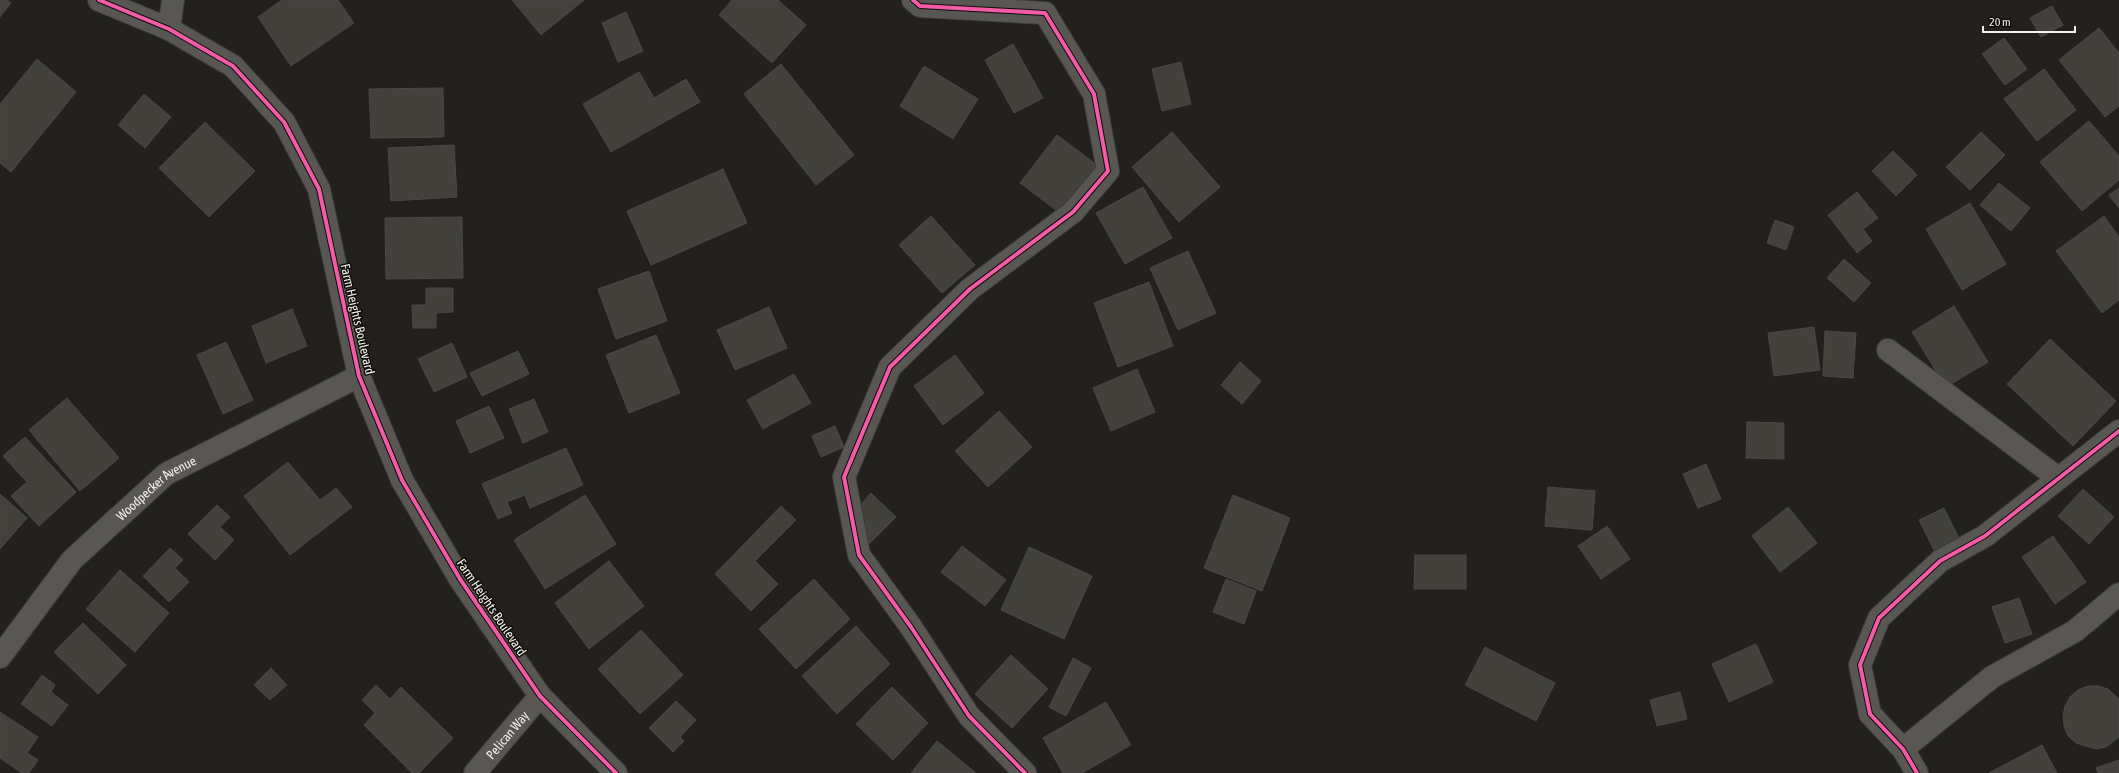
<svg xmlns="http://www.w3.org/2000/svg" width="2119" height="773" font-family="'Asap Condensed',sans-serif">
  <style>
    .building { fill: #42413c; stroke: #4a4845 }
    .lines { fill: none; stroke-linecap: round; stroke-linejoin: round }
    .street-casing { stroke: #3e3d38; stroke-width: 24 }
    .street { stroke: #595754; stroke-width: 22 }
    .cycleway-casing { stroke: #0e0c08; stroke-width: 6 }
    .cycleway { stroke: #f35aa7; stroke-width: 4 }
    .labels { text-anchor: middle; stroke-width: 3; stroke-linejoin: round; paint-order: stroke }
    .street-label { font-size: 13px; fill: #f3f1eb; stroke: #0e0c08 }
  </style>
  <rect width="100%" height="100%" fill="#23211d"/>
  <path class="building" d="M0 0H7L11 3 0 17Z
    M282 0H338L354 23 291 66 258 17Z
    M512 0H584L541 35Z
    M732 0H778L806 25 772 63 719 15Z
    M2052 6 2063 25 2041 37 2030 18Z
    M626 12 643 51 618 62 602 23Z
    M2099 28 2119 53V106L2105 117 2059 60Z
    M2004 38 2027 69 2005 85 1982 54Z
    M1013 44 1043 98 1014 113 985 60Z
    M37 59 76 92 11 172 0 163V104Z
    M1181 62 1191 104 1162 111 1152 69Z
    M781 64 854 155 816 185 744 94Z
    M924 66 978 99 953 139 900 106Z
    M2044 69 2076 110 2037 141 2004 99Z
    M639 72 654 98 686 79 700 102 611 152 583 104Z
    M443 88 444 137 371 138 369 89Z
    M144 94 171 117 145 148 118 125Z
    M2089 121 2119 156V180L2082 211 2040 162Z
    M205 122 255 171 209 217 159 168Z
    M1172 132 1220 187 1179 222 1132 167Z
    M1981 132 2005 155 1970 190 1946 167Z
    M1057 135 1097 165 1060 213 1020 183Z
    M454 145 457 197 391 201 388 148Z
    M1893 151 1917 175 1896 196 1872 171Z
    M723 169 747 223 651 265 627 211Z
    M1999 183 2030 208 2011 231 1980 205Z
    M1143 187 1172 238 1125 264 1096 213Z
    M2119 188V208L2109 195Z
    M1857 192 1878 218 1863 229 1872 241 1857 253 1828 215Z
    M1970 203 2006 264 1962 290 1926 229Z
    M931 216 975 265 942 293 899 245Z
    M2104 216 2119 237V300L2102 313 2056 251Z
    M462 217 463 278 386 279 385 218Z
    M1775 220 1794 227 1786 250 1767 243Z
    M1188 251 1216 313 1178 330 1150 268Z
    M1844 259 1871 283 1854 302 1827 278Z
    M649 271 667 321 616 339 598 289Z
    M1149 282 1173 346 1118 367 1094 303Z
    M426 288H453V312L436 313V328H413L412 305H426Z
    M1954 306 1988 362 1946 387 1912 332Z
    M769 307 787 348 735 370 717 330Z
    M292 309 307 346 266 363 252 326Z
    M1814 327 1820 370 1774 376 1768 333Z
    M1825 331 1856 333 1853 378 1823 376Z
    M656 335 680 393 629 413 606 355Z
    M2050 339 2116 401 2073 446 2007 384Z
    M226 342 253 400 223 414 197 355Z
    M452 343 467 377 434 392 418 359Z
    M518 351 529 374 482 396 470 373Z
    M955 355 984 393 943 425 914 386Z
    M1240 362 1261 381 1242 404 1221 385Z
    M1137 369 1155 412 1111 431 1093 388Z
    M794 374 811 403 763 429 747 400Z
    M67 398 119 458 80 491 29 430Z
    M534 399 548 432 523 443 509 409Z
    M489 406 504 438 470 453 456 421Z
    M999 411 1032 447 988 487 955 451Z
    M1747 422 1784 423V459L1746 458Z
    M835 426 844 447 821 457 812 436Z
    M25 437 76 492 39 526 11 496 27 482 3 456Z
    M566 448 583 485 530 508 525 495 507 502 512 513 498 519 482 484Z
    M288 462 320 500 336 488 352 507 290 555 244 496Z
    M1706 464 1721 499 1698 508 1683 474Z
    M1548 487 1595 491 1592 530 1545 526Z
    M2083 489 2114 517 2089 544 2058 516Z
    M871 493 896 517 865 548 856 510Z
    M0 494 27 518 0 549Z
    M585 495 616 544 545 589 514 540Z
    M1233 495 1290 518 1262 591 1204 568Z
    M217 505 230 517 220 527 234 540 215 560 188 534Z
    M781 506 796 520 755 561 778 584 751 611 715 574Z
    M1788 507 1817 543 1780 572 1752 536Z
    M1944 508 1961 542 1936 554 1919 520Z
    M1607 526 1630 559 1601 579 1578 546Z
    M2053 536 2086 582 2055 604 2022 557Z
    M962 546 1006 580 985 606 941 572Z
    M1029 547 1092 576 1064 639 1001 610Z
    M170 548 183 560 175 568 189 582 169 602 143 576Z
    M1415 555H1466V589H1414Z
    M609 561 644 606 589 649 555 603Z
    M120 570 169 613 135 652 86 609Z
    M814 579 850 619 796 669 759 629Z
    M1226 579 1256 591 1244 624 1213 612Z
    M2019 598 2032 634 2005 643 1992 607Z
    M83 623 126 665 98 694 54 652Z
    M856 626 890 664 837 714 802 676Z
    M641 630 683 675 640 714 598 669Z
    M1756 644 1773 682 1729 702 1712 664Z
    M1485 647 1555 683 1536 721 1465 685Z
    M1011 655 1048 689 1012 728 975 694Z
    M1073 658 1091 668 1066 716 1049 707Z
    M271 668 287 685 270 700 254 685Z
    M42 675 55 685 51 692 68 705 52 726 21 704Z
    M376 685 390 699 401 687 453 738 419 773H412L364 725 375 713 362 700Z
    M2088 686H2098L2108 689 2119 699V737L2106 747 2096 749 2076 743 2068 736 2064 726 2063 716 2065 706 2070 697 2078 690Z
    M892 687 928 723 893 760 856 724Z
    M1680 692 1687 719 1657 726 1650 700Z
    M676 701 696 720 680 737 684 741 673 752 649 728Z
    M1106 702 1131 745 1082 773H1063L1043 738Z
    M0 712 38 737 27 753 38 760 29 773H22L0 758Z
    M937 741 976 773H911Z
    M2042 745 2057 773H1989Z
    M2119 760V773H2098L2096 768Z"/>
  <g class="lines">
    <g class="street-casing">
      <g id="street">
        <path d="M99 0 169 29 233 66 284 122 319 189 359 376 402 480 460 579 540 696 616 773"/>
        <path d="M913 0 920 6 1045 13 1094 94 1108 171 1073 212 970 289 890 367 844 477 859 555 911 627 969 716 1025 773"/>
        <path d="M169 29 173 0"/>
        <path d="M1888 350 2058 478"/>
        <path id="s1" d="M0 657 72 560 166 474 359 376"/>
        <path d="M1903 749 1992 677 2075 631 2119 594"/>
        <path id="s2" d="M475 773 540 696"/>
        <path d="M1917 773 1903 749 1870 714 1860 665 1879 618 1940 561 1985 536 2119 431"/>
      </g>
    </g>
    <use href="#street" class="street"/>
    <g class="cycleway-casing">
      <path id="cycleway" d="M99 0 169 29 233 66 284 122 319 189 359 376 402 480 460 579 540 696 616 773
        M913 0 920 6 1045 13 1094 94 1108 171 1073 212 970 289 890 367 844 477 859 555 911 627 969 716 1025 773
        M1917 773 1903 749 1870 714 1860 665 1879 618 1940 561 1985 536 2119 431"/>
    </g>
    <use href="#cycleway" class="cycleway"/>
  </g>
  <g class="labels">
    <g class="street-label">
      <text transform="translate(358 319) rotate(77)" y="5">Farm Heights Boulevard</text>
      <text dy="5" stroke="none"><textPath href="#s1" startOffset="232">Woodpecker Avenue</textPath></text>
      <text transform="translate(492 607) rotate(56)" y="5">Farm Heights Boulevard</text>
      <text dy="5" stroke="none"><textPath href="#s2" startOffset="50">Pelican Way</textPath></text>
    </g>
  </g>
  <path d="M1983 26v6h92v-6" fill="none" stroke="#f3f1eb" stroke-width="2"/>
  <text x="1989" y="26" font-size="12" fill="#f3f1eb" stroke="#0e0c08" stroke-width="3" paint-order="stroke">20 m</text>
</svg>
